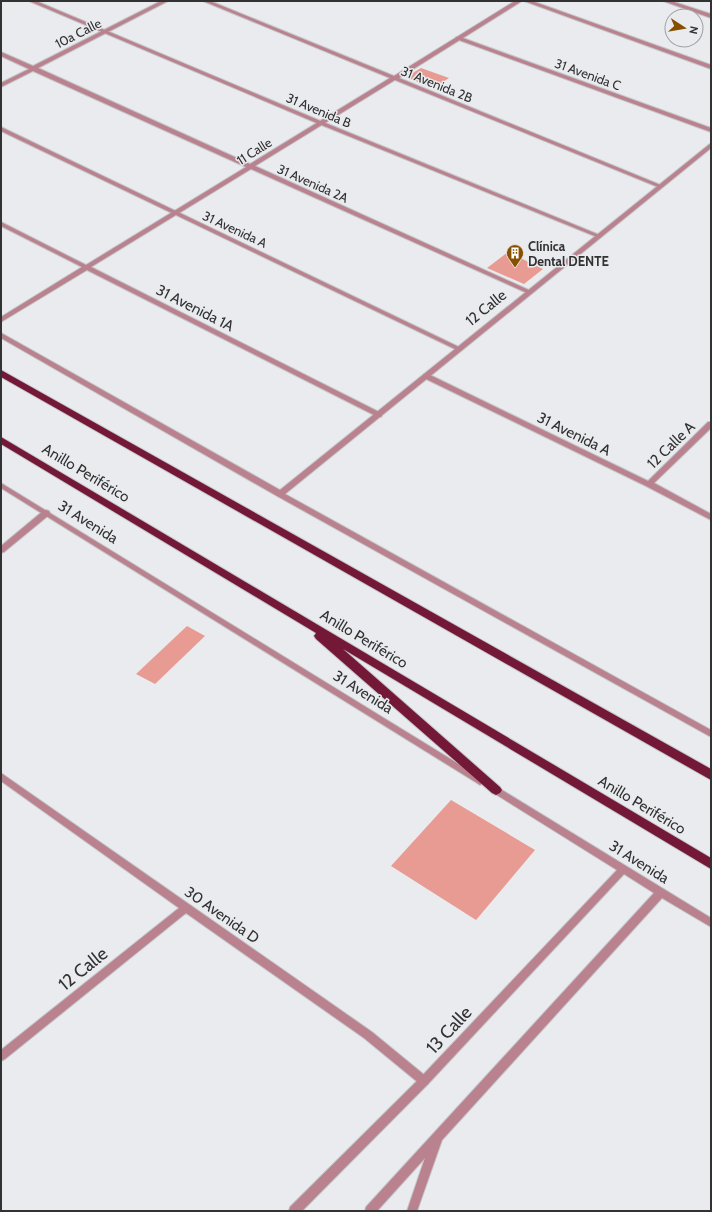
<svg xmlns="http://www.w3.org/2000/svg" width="712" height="1212" font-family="Cabin,sans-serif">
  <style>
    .building { fill: #e89b93 }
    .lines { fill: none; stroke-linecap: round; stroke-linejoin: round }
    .pedestrian-casing { stroke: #c4c6c9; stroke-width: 2 }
    .minor-casing { stroke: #c4c6c9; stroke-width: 2 }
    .tertiary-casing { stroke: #c4c6c9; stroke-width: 2 }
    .trunk-casing { stroke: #c4c6c9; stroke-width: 2 }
    .pedestrian { fill: #b9828e; fill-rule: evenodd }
    .minor { fill: #b9828e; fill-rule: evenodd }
    .tertiary { fill: #b9828e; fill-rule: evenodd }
    .trunk { fill: #741838; fill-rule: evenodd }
    .labels { text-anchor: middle; stroke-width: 3; stroke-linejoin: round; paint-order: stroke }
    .far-street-label { font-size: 13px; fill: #323233; stroke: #e9ebee }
    .far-poi-label { font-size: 13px; font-weight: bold; fill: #323233; stroke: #e9ebee; text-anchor: start }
    .street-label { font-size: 15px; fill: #323233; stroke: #e9ebee }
    .near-street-label { font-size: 18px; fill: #323233; stroke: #e9ebee }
  </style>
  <rect width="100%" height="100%" fill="#e9ebee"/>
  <path class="building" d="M421 68 449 78 433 88 406 77Z
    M508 252 543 269 524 284 487 268Z
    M187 626 205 636 155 684 136 674Z
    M451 800 535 850 476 920 391 866Z"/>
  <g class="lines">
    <g class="pedestrian-casing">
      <path id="pedestrian" d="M29 1H36L323 122 602 236 599 238 597 237 319 124Z
        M663 1H671L711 14V18Z
        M456 37H460L711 128V132L456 39Z
        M1 127 461 348 462 349 459 351 457 350 1 131Z"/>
    </g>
    <g class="minor-casing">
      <path id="minor" d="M161 1H168L38 68 250 164 390 78 203 1H210L394 76 515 1H522L399 78 663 186 660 188 658 187 395 80 255 166 531 291V293H527L251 169 91 267 381 413 382 415 381 417H378L87 270 1 322V317L82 267 1 226V222L86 265 246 167 33 71 1 87V83L29 69 1 56V52L33 66Z
        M524 1H532L711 65V69Z
        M424 374H428L648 481 708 422H711V428L654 483 711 514V520L646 486 424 378 423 376Z
        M46 510 49 511 50 513 49 515 4 552 1 553V546L43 511Z
        M1 773 372 1032 428 1078 429 1081 428 1084 424 1086 420 1084 364 1038 186 913 5 1059 1 1061V1050L179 908 1 781Z"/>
    </g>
    <g class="tertiary-casing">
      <path id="tertiary" d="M711 143V148L285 494 711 730V737L277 496 1 338V333L3 334 280 490Z
        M1 483 483 779 484 781 483 783 480 785 477 783 1 488Z
        M492 784 711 918V927L662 898 442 1140 417 1211H407L425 1158 377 1211H365L366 1207 654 893 624 874 428 1084 302 1211H289L290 1207 420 1078 617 870 489 790 488 788 489 786Z"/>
    </g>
    <g class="trunk-casing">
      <path id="trunk" d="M1 370 711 769V780L1 377Z
        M1 437 711 858V869L343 649 500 787 502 790 500 793 496 795 492 793 316 639 314 636 316 633 1 444Z"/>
    </g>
    <use href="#pedestrian" class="pedestrian"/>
    <use href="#minor" class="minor"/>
    <use href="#tertiary" class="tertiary"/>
    <use href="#trunk" class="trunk"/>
  </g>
  <defs>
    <g id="building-pin" transform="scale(0.9)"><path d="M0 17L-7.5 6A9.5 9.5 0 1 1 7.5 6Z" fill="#874f00" stroke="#e9ebee"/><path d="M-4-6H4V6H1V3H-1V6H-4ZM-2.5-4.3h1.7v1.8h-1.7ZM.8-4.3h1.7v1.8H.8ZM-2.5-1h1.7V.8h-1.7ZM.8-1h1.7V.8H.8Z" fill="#fff"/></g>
  </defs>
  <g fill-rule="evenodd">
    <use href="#building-pin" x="515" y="253"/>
  </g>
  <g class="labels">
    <g class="far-street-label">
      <text transform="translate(78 33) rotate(-27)" y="5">10a Calle</text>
      <text transform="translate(588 74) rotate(20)" y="5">31 Avenida C</text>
      <text transform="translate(437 84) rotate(22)" y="5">31 Avenida 2B</text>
      <text transform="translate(319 110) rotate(23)" y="5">31 Avenida B</text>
      <text transform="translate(254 151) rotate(-32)" y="5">11 Calle</text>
      <text transform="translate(313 183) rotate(24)" y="5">31 Avenida 2A</text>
      <text transform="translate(235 229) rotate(25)" y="5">31 Avenida A</text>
    </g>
    <g class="far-poi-label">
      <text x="528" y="251">Clínica<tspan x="528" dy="15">Dental DENTE</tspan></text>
    </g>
    <g class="street-label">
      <text transform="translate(195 308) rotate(27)" y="5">31 Avenida 1A</text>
      <text transform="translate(486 308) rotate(-39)" y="5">12 Calle</text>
      <text transform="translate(574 434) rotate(26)" y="5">31 Avenida A</text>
      <text transform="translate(671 445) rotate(-44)" y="5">12 Calle A</text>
      <text transform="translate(86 473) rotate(31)" y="5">Anillo Periférico</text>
      <text transform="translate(88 522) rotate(32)" y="5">31 Avenida</text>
      <text transform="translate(364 639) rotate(31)" y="5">Anillo Periférico</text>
      <text transform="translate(363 692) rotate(32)" y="5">31 Avenida</text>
      <text transform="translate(642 805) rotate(31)" y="5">Anillo Periférico</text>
      <text transform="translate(639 862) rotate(32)" y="5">31 Avenida</text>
      <text transform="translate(222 915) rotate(35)" y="5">30 Avenida D</text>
    </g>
    <g class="near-street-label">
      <text transform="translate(83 969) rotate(-39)" y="6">12 Calle</text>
      <text transform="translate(449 1030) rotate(-47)" y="6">13 Calle</text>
    </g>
  </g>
  <rect width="712" height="1212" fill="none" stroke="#323233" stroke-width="4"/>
  <g transform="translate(684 28) rotate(102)"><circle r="19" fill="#e9ebee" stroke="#a0a1a3"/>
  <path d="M0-3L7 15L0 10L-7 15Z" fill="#874f00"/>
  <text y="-6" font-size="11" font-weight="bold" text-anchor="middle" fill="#323233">N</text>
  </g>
</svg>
